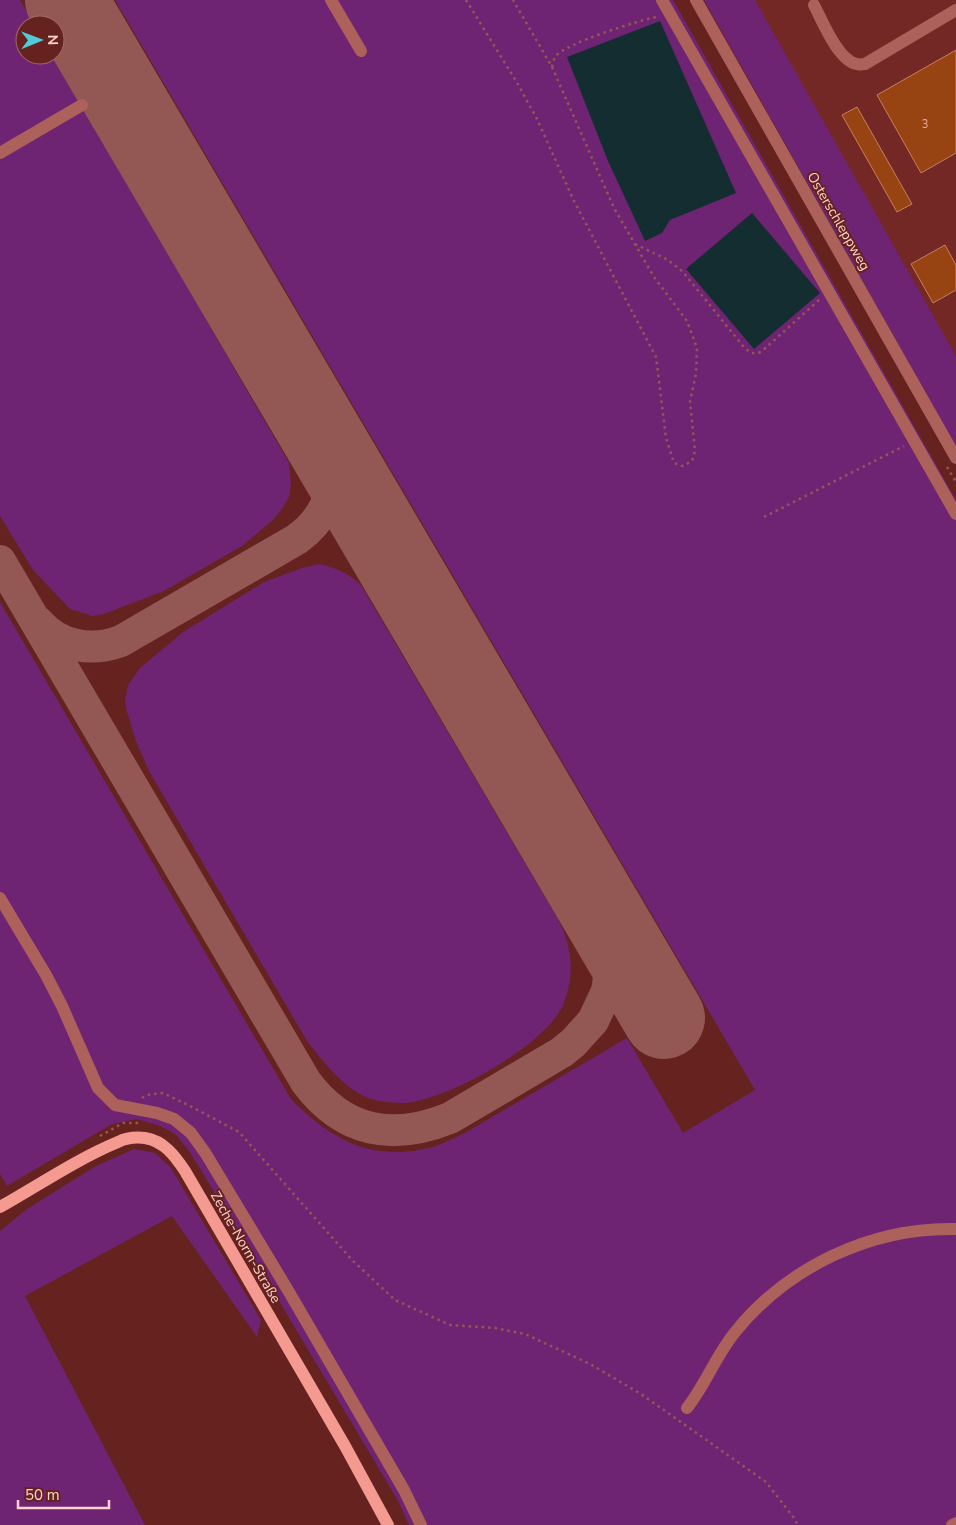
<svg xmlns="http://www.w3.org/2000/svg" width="956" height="1525" font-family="'Nunito Sans',sans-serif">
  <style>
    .built { fill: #742825 }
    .green { fill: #6f2473 }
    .water { fill: #142d30 }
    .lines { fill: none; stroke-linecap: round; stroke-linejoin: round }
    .taxiway { stroke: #945854; stroke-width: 32 }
    .runway { stroke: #945854; stroke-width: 82 }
    .building { fill: #974312; stroke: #c5805f }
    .path { stroke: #935754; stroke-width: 2.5; stroke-dasharray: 2.5 4; stroke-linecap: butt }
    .minor { stroke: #ac615b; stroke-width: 12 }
    .major { stroke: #f59a91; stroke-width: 12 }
    .labels { text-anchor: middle; stroke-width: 4; stroke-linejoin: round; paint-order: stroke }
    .number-label { font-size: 11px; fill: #e4ae9e }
    .street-label { font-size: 14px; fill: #fdd2cd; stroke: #65221f }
  </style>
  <rect width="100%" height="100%" fill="#65221f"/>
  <path class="built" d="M755 0H956V356L818 113Z"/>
  <path class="green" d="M0 0H20L35 25H25V55H53L289 463 291 484 289 497 282 509 274 519 242 546 164 591 104 614 92 616 70 609 33 570 0 516Z
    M115 0H673L956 500V1525H409L397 1499 201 1170 187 1148 175 1134 160 1126 137 1119 112 1124 7 1186 0 1174V602L291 1099C328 1137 368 1161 423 1149 437 1147 450 1140 463 1134L627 1038 683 1133 755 1090Z
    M704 0H755L956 356V446Z
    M319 564C337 568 348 573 361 585L558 919C572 946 575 974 564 1003 547 1045 448 1100 405 1103 394 1103 381 1102 371 1099 343 1089 325 1063 307 1041L149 771 136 741 127 712 125 701 128 685 140 668 183 632 264 582 302 568Z
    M134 1149 155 1153 171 1168 261 1320 257 1337 172 1216 25 1296 145 1525H0V1231L27 1209 96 1166Z"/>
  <path class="water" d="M660 21 736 193 670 220 662 233 645 241 608 161 567 57Z
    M752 213 820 293 754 349 686 269Z"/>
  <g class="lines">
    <path class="taxiway" d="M0 561 306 1082C344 1133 393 1141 450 1118L562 1052 573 1043 593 1021 607 991 611 964 608 933 597 904
      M38 622C59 647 92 652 121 641L297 539C322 521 337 493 332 462 329 450 322 438 317 427"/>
    <path class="runway" d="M66 0 664 1018"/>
  </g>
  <path class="building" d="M956 50V153L921 173 877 95Z
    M857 107 912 204 897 212 842 115Z
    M945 245 956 265V290L933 303 911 264Z"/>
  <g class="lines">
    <path class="path" d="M466 0 516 81 537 119 573 199 656 357 666 438 674 463 683 466 692 461 695 451 690 401 696 374 697 348 687 321 654 277 614 208 552 67 513 0
      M552 67C553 63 554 58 556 56 564 44 642 19 657 17
      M635 244 668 260 683 272 743 346C749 352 752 355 761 352L820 299
      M947 467 956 482
      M764 517 904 446
      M142 1098 147 1095 163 1093 192 1107 239 1132 352 1260 395 1300 450 1325 495 1328 525 1334 590 1364 641 1394 766 1482 794 1518 798 1525
      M100 1136 123 1123H141"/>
    <path class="minor" d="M331 0 361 51
      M662 0 956 514
      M696 0 956 458
      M814 5C822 20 838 61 857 64 860 65 862 64 865 64L956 10
      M0 153 82 105
      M0 898 46 975 62 1006 98 1088 115 1105 157 1113 174 1119 191 1133 206 1154 289 1292 404 1490 421 1525
      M687 1408C706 1384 716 1355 736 1331 789 1266 872 1227 956 1229
      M952 1525 956 1523"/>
    <path class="major" d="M0 1207C39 1185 77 1159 118 1142 126 1138 136 1137 145 1138 164 1141 175 1156 185 1171L345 1446 388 1525"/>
  </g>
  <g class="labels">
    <g class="number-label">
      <text x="925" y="128">3</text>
    </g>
    <g class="street-label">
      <text transform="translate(839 221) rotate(60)" y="5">Osterschleppweg</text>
      <text transform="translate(246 1247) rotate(60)" y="5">Zeche-Norm-Straße</text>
    </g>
  </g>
  <g transform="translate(40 40) rotate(89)"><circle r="24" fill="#65221f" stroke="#a26865"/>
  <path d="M0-4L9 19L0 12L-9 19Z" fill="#52cbd9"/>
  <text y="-8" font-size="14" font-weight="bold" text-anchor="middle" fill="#fdd2cd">N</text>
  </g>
  <path d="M18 1500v8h91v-8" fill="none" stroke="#fdd2cd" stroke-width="2.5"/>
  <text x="25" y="1500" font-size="15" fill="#fdd2cd" stroke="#65221f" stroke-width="4" paint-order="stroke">50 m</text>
</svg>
